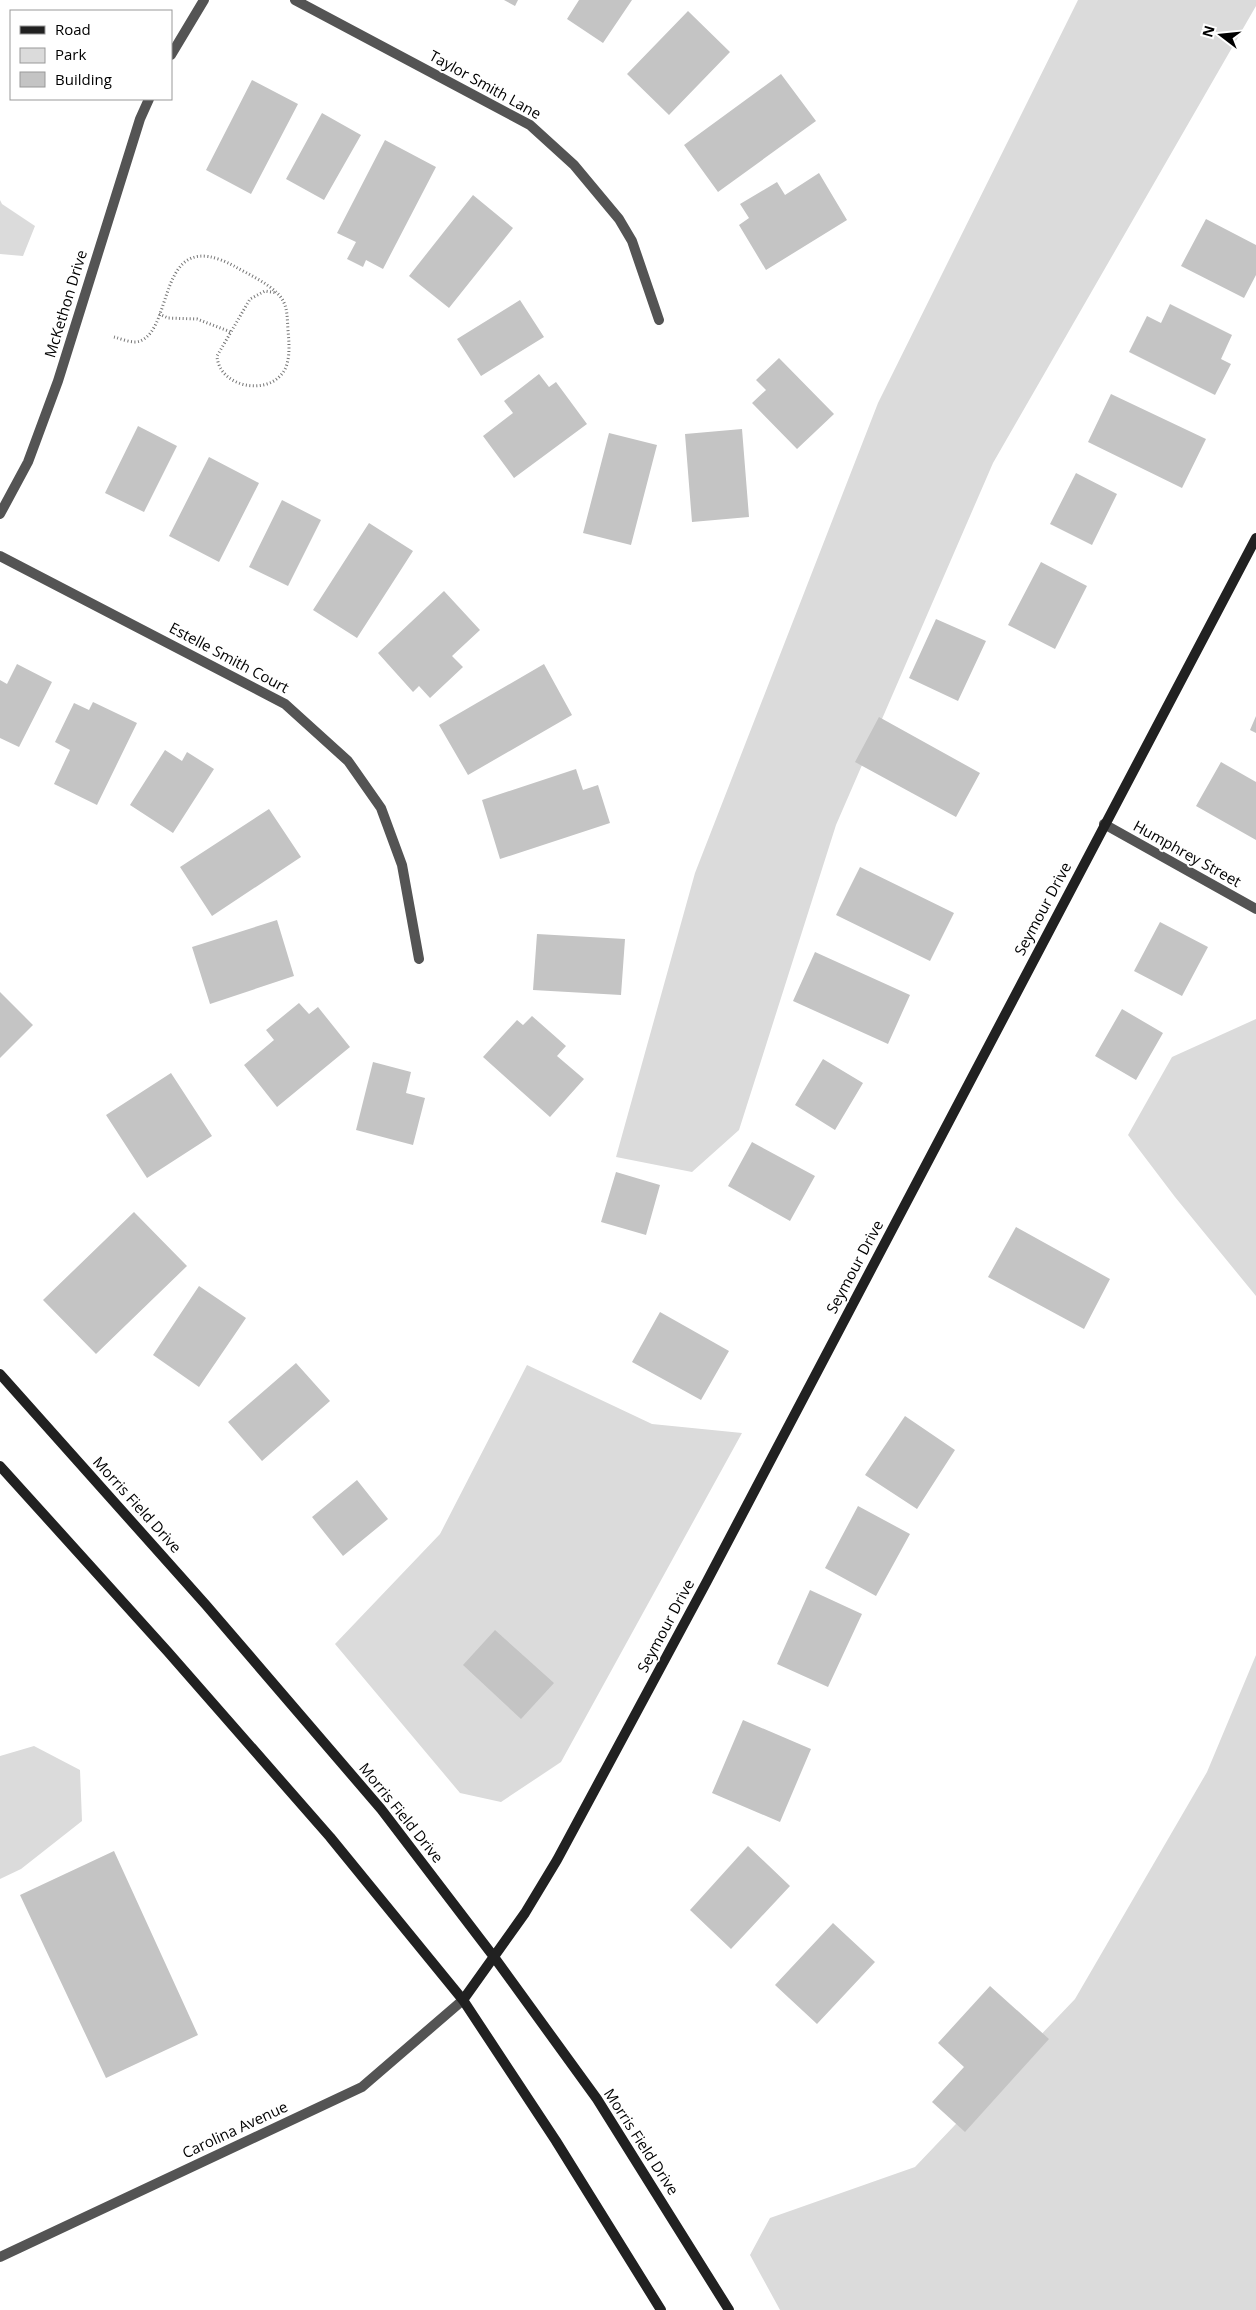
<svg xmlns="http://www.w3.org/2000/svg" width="1256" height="2310" font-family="'Open Sans',sans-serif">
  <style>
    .green { fill: #dbdbdb }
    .building { fill: #c4c4c4 }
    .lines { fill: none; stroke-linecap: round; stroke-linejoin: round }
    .path { stroke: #767676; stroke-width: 3; stroke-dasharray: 1 2.5; stroke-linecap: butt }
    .street { stroke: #545454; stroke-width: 10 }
    .secondary { stroke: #212121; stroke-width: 10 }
    .labels { text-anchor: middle; stroke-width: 4; stroke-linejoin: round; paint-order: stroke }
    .street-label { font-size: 15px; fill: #000; stroke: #fff }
  </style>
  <rect width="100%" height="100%" fill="#fff"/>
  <path class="green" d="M1078 0H1256V6L993 463 836 825 739 1130 692 1172 616 1157 695 873 878 403Z
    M0 200 2 204 35 226 23 256 0 254Z
    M1256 1019V1296L1175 1197 1128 1135 1172 1057Z
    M527 1365 652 1424 742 1433 561 1762 501 1802 460 1793 335 1644 440 1534Z
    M1256 1655V2310H780L750 2255 770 2218 915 2167 1075 1999 1207 1772Z
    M34 1746 80 1770 82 1821 21 1869 0 1879V1756Z"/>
  <path class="building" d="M504 0H518L515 6Z
    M579 0H632L603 43 567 19Z
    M688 11 730 52 669 115 627 74Z
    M781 74 816 121 718 192 684 145Z
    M252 80 298 104 251 194 206 170Z
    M322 113 361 135 324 200 286 179Z
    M385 140 436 167 383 269 366 260 363 267 347 259 356 242 337 233Z
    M819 173 847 220 766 270 739 225 749 218 740 204 777 182 785 195Z
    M473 195 513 228 449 308 409 276Z
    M1206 219 1256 245V275L1244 298 1181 266Z
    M520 300 544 337 481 376 457 339Z
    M1170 304 1232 335 1221 359 1231 364 1215 395 1129 352 1147 316 1161 323Z
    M779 358 834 414 797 449 752 403 766 390 756 380Z
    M539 374 549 387 556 382 587 424 514 478 483 436 513 413 504 401Z
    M1111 394 1206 439 1182 488 1088 442Z
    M138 426 177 446 144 512 105 493Z
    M742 429 749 517 692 522 685 434Z
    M609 433 657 445 631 545 583 533Z
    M209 457 259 483 219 562 169 536Z
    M1076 473 1117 494 1092 545 1050 524Z
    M282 500 321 520 288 586 249 567Z
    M369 523 413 551 357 638 313 610Z
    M1041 562 1087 586 1055 649 1008 625Z
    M444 591 480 630 452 656 463 667 430 698 419 686 413 692 378 653Z
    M936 619 986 641 958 701 909 678Z
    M17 664 52 682 19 747 0 738V680L7 684Z
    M544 664 572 715 468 775 439 725Z
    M93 702 137 723 97 805 54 784 70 750 55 742 74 703 89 710Z
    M1256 716V733L1250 730Z
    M879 717 980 773 956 817 855 762Z
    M165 750 182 761 187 752 214 769 173 833 130 805Z
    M1221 762 1256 782V840L1196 806Z
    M576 769 583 790 598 785 610 823 500 859 482 800Z
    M269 809 301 857 212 916 180 867Z
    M860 867 954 913 930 961 836 915Z
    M277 920 294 976 210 1004 192 947Z
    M1160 922 1208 947 1182 996 1134 971Z
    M537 934 625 939 621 995 533 990Z
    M815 952 910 995 888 1044 793 1001Z
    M0 992 33 1025 0 1058Z
    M299 1003 309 1014 318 1007 350 1047 277 1107 244 1065 274 1040 266 1030Z
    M1122 1009 1163 1033 1136 1080 1095 1056Z
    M532 1016 566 1046 557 1056 584 1079 550 1117 483 1057 517 1020 523 1025Z
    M823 1059 863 1083 835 1130 795 1105Z
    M373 1062 411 1072 406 1093 425 1098 413 1145 356 1130Z
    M171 1073 212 1136 147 1178 106 1115Z
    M752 1142 815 1176 790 1221 728 1186Z
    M616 1172 660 1185 646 1235 601 1222Z
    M134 1212 187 1266 96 1354 43 1300Z
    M1016 1227 1110 1279 1084 1329 988 1277Z
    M199 1286 246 1318 199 1387 153 1355Z
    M660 1312 729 1351 701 1400 632 1362Z
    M296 1363 330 1401 262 1461 228 1422Z
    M905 1416 955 1450 917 1509 865 1475Z
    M357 1480 388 1519 343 1556 312 1517Z
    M858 1506 910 1534 876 1596 825 1568Z
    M810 1590 862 1614 828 1687 777 1664Z
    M495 1630 554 1683 521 1719 463 1665Z
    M743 1720 811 1749 780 1822 712 1793Z
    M748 1846 790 1886 731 1949 690 1910Z
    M114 1851 198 2035 106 2078 20 1895Z
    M833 1923 875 1962 817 2024 775 1985Z
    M990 1986 1049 2039 965 2132 932 2102 964 2067 938 2043Z"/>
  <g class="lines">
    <path class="path" d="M159 314 168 318 197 319 231 332
      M114 337C122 339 133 344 140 341 175 328 156 224 234 266 248 274 268 283 279 295 288 305 287 317 288 330 289 342 290 353 287 364 277 398 219 390 217 356L250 299 265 291 277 293"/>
    <path class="street" d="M295 0 530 125 574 165 619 219 632 241 659 320
      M171 55 204 0
      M0 514 28 462 58 381 140 119 149 99
      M0 556 285 704 348 761 381 808 402 865 419 959
      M1104 824 1256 909
      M0 2257 362 2087 463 2000"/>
    <path class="secondary" d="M0 1374 206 1605 381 1809 494 1957 597 2099 729 2310
      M0 1466 168 1652 330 1837 463 2000 556 2141 661 2310
      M463 2000 525 1913 557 1860 706 1583 1256 538"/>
  </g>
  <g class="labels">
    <g class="street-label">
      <text transform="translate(485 85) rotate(29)" y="5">Taylor Smith Lane</text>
      <text transform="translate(66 304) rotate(-73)" y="5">McKethon Drive</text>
      <text transform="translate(229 658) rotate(28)" y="5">Estelle Smith Court</text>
      <text transform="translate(1187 854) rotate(29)" y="5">Humphrey Street</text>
      <text transform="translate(1043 909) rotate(-62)" y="5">Seymour Drive</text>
      <text transform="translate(855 1267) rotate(-62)" y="5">Seymour Drive</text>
      <text transform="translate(137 1505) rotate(48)" y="5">Morris Field Drive</text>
      <text transform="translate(666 1626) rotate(-62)" y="5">Seymour Drive</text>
      <text transform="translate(401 1813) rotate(51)" y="5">Morris Field Drive</text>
      <text transform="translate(235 2130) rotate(-25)" y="5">Carolina Avenue</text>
      <text transform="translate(641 2142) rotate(57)" y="5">Morris Field Drive</text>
    </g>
  </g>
  <rect x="10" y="10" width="162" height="90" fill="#ffffff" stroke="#999999"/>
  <rect x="20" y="26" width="25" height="8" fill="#212121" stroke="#999999"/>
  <text x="55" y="35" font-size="15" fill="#000000">Road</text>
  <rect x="20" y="48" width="25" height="15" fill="#dbdbdb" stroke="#999999"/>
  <text x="55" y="60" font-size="15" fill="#000000">Park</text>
  <rect x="20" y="72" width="25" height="15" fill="#c4c4c4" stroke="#999999"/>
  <text x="55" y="85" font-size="15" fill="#000000">Building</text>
  <g transform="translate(1221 35) rotate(286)" stroke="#ffffff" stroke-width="4" paint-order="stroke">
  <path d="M0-4L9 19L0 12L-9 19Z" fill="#000000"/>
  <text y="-8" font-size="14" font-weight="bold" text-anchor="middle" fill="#000000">N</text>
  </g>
</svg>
